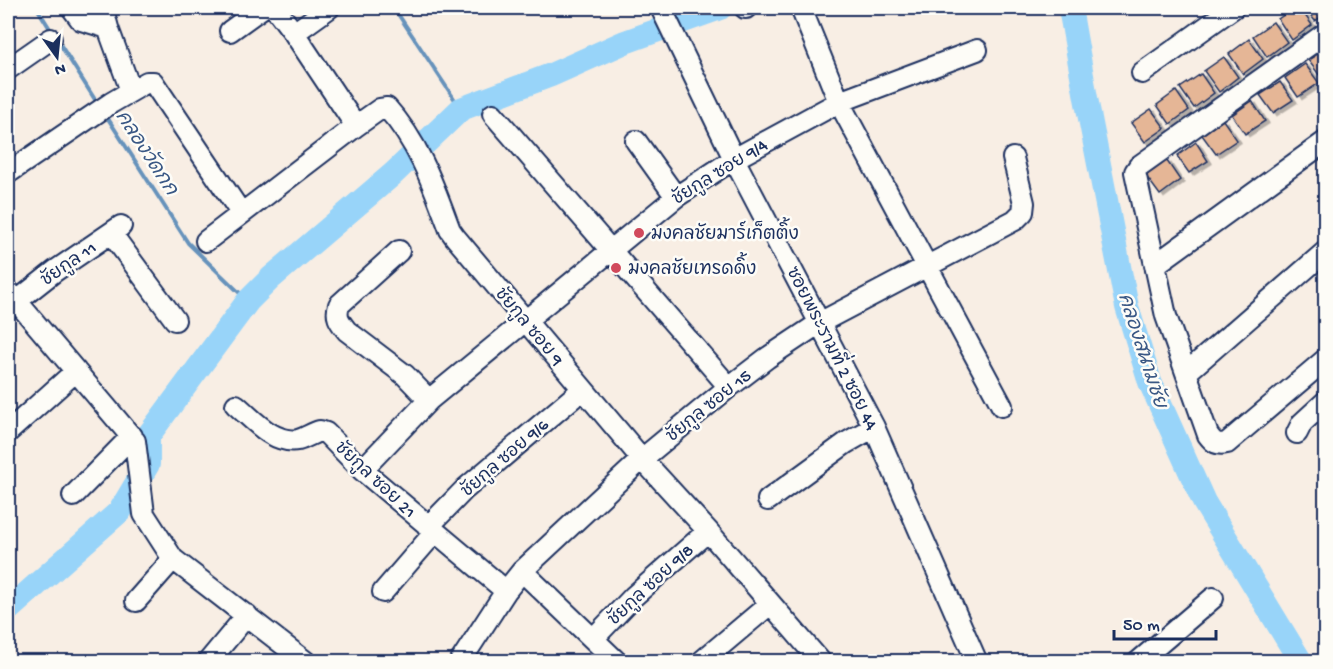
<svg xmlns="http://www.w3.org/2000/svg" width="1333" height="669" font-family="'Gochi Hand','Playpen Sans Thai',sans-serif">
  <style>
    .lines { fill: none; stroke-linecap: round; stroke-linejoin: round }
    .stream { stroke: #6692bb; stroke-width: 4 }
    .river { stroke: #98d4f9; stroke-width: 24 }
    .building { fill: #e5b696; stroke: #1b2f5e; stroke-width: 1.5; filter: url(#shadow) }
    .minor-casing { stroke: #1b2f5e; stroke-width: 24 }
    .minor { stroke: #fdfcf7; stroke-width: 20 }
    .poi-dot { fill: #d1495b; stroke: #fdfcf7; stroke-width: 2 }
    .labels { text-anchor: middle; stroke-width: 5; stroke-linejoin: round; paint-order: stroke }
    .street-label { font-size: 18px; fill: #1b2f5e; stroke: #fdfcf7 }
    .poi-label { font-size: 18px; fill: #1b2f5e; stroke: #fdfcf7; text-anchor: start }
    .water-label { font-size: 20px; font-style: italic; fill: #3a5885; stroke: #fdfcf7 }
  </style>
  <defs>
    <filter id="shadow"><feDropShadow dx="4" dy="2.5" stdDeviation="0" flood-color="#0004"/></filter>
  </defs>
  <rect width="100%" height="100%" fill="#f8eee4"/>
  <filter id="ink" filterUnits="userSpaceOnUse"><feTurbulence type="fractalNoise" baseFrequency=".0167" numOctaves="2"/><feDisplacementMap in="SourceGraphic" scale="12" xChannelSelector="R" yChannelSelector="G"/><feConvolveMatrix kernelMatrix="1 2 1 2 8 2 1 2 1" color-interpolation-filters="sRGB"/></filter>
  <g filter="url(#ink)">
    <g class="lines">
      <path class="stream" d="M37 8 52 32
        M394 8 461 109
        M58 41 99 106
        M105 114 188 243 248 301"/>
      <path class="river" d="M1070 8 1086 98 1127 307 1150 382 1204 502 1301 662
        M8 610 120 511 148 464V436L248 301 271 278 393 174 461 109 551 75 625 42 720 8"/>
    </g>
    <path class="building" d="M1294 8H1300L1312 25 1292 40 1278 19Z
      M1305 8H1326V14L1315 21Z
      M1273 22 1287 42 1267 57 1253 36Z
      M1249 39 1263 59 1243 74 1229 54Z
      M1326 49V78L1323 80 1308 60Z
      M1224 57 1238 77 1219 92 1204 71Z
      M1305 64 1319 83 1298 97 1285 78Z
      M1201 74 1214 93 1194 108 1180 88Z
      M1280 82 1293 100 1273 113 1260 95Z
      M1176 91 1189 110 1170 124 1157 105Z
      M1252 101 1265 121 1245 134 1232 115Z
      M1151 109 1165 128 1145 142 1131 123Z
      M1223 120 1237 140 1216 154 1202 135Z
      M1196 142 1208 161 1189 173 1177 156Z
      M1167 161 1180 180 1160 195 1146 176Z"/>
    <g class="lines">
      <g class="minor-casing">
        <path id="minor" d="M72 8 81 20 108 28 131 91
          M106 8 105 17 108 28
          M275 8 294 33 356 126
          M661 8 734 159 874 427 977 662
          M745 8H746
          M801 8 839 102 1002 406
          M230 31 262 8
          M294 33 329 8
          M1326 33 1139 166 1135 172 1166 316 1208 435C1214 443 1217 445 1227 443L1326 359
          M8 69 51 39
          M1142 73 1233 8
          M493 114 729 387
          M636 141 676 197
          M8 173 111 103 147 82H153L241 213
          M111 233 175 320
          M206 241 356 126 380 109 387 108C419 143 434 187 450 230L455 237 642 459 708 531 821 662
          M399 251 339 305C335 317 340 322 347 331L405 375 429 400
          M1155 265 1326 141
          M8 291 135 441 144 514 173 559 306 662
          M8 308 55 271 121 226
          M1186 373 1326 251
          M236 405C254 420 273 444 298 440 306 438 312 433 320 431L326 433 362 470 506 591
          M8 432 76 371
          M1297 433 1302 423 1326 401
          M362 470 429 400 676 197 734 159 839 102 977 50
          M73 496 132 436
          M768 500 846 443 874 427
          M428 527 465 489 583 389
          M522 571 617 662
          M383 592 434 533
          M136 601 173 559
          M593 639 634 596 708 531
          M208 662 247 615
          M460 662 506 591 522 571 642 459 729 387 767 358 821 322 1015 220 1023 212 1024 203 1013 158
          M701 662 770 604
          M1138 662 1213 598"/>
      </g>
      <use href="#minor" class="minor"/>
    </g>
  </g>
  <g class="poi-dot">
    <circle cx="639" cy="233" r="6"/>
    <circle cx="616" cy="268" r="6"/>
  </g>
  <g class="labels">
    <g class="street-label">
      <text transform="translate(719 171) rotate(-32)" y="6">ชัยกูล ซอย 9/4</text>
      <text transform="translate(68 263) rotate(-35)" y="6">ชัยกูล 11</text>
      <text transform="translate(530 326) rotate(50)" y="6">ชัยกูล ซอย 9</text>
      <text transform="translate(833 348) rotate(63)" y="6">ซอยพระรามที่ 2 ซอย 44</text>
      <text transform="translate(708 405) rotate(-39)" y="6">ชัยกูล ซอย 15</text>
      <text transform="translate(504 457) rotate(-41)" y="6">ชัยกูล ซอย 9/6</text>
      <text transform="translate(376 479) rotate(43)" y="6">ชัยกูล ซอย 21</text>
      <text transform="translate(650 584) rotate(-43)" y="6">ชัยกูล ซอย 9/8</text>
    </g>
    <g class="poi-label">
      <text x="651" y="239">มงคลชัยมาร์เก็ตติ้ง</text>
      <text x="628" y="274">มงคลชัยเทรดดิ้ง</text>
    </g>
    <g class="water-label">
      <text transform="translate(148 152) rotate(57)" y="7">คลองวัดกก</text>
      <text transform="translate(1144 350) rotate(72)" y="7">คลองสนามชัย</text>
    </g>
  </g>
  <rect width="1333" height="669" fill="none" stroke="#fdfcf7" stroke-width="30"/>
  <rect x="15" y="15" width="1303" height="639" fill="none" stroke="#1b2f5e" stroke-width="2" filter="url(#ink)"/>
  <g transform="translate(57 57) rotate(165)" stroke="#fdfcf7" stroke-width="4.5" paint-order="stroke">
  <path d="M0-4.5L10 22L0 15L-10 22Z" fill="#1b2f5e"/>
  <text y="-9" font-size="16" font-weight="bold" text-anchor="middle" fill="#1b2f5e">N</text>
  </g>
  <path d="M1114 630v9h102v-9" fill="none" stroke="#1b2f5e" stroke-width="3"/>
  <text x="1123" y="630" font-size="18" fill="#1b2f5e" stroke="#fdfcf7" stroke-width="4.5" paint-order="stroke">50 m</text>
</svg>
